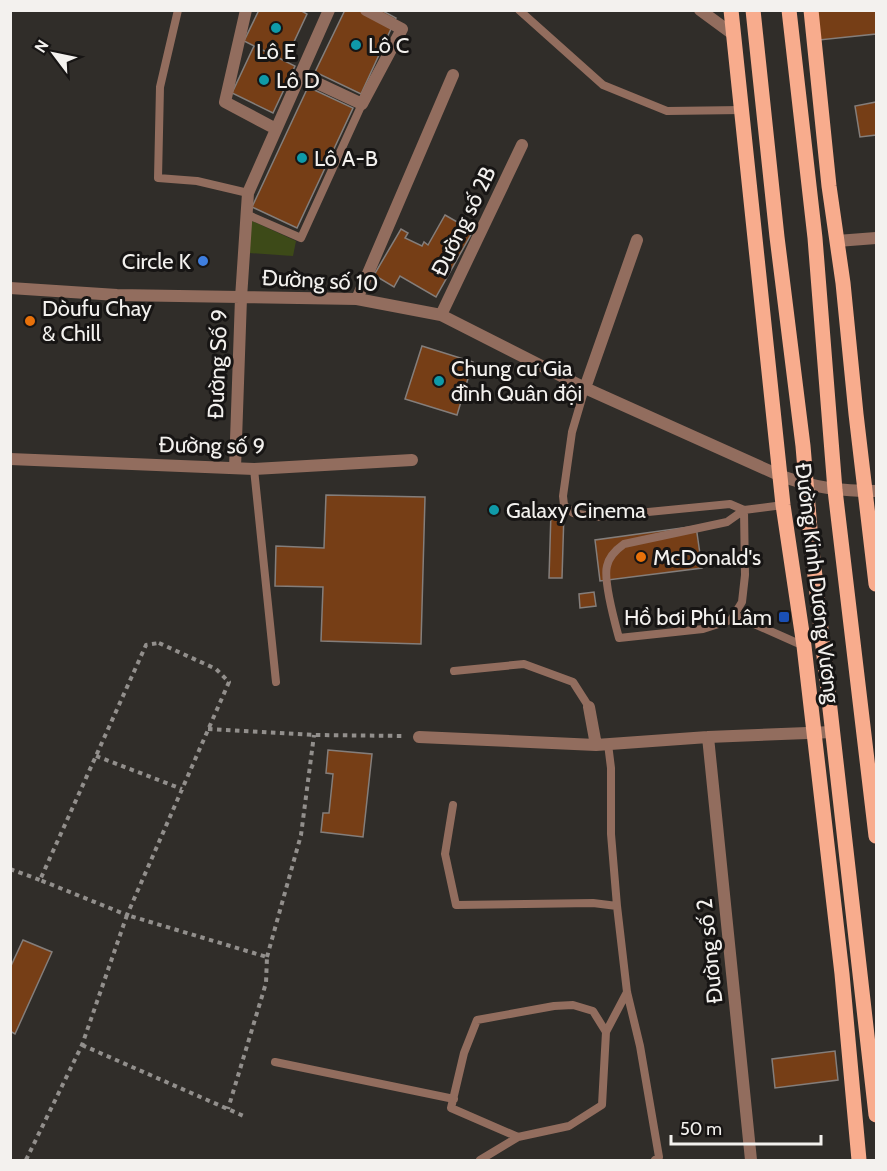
<svg xmlns="http://www.w3.org/2000/svg" width="887" height="1171" font-family="Cabin,sans-serif">
  <style>
    .green { fill: #3d4a18 }
    .building { fill: #763e16; stroke: #847e7b; stroke-width: 1.5 }
    .lines { fill: none; stroke-linecap: round; stroke-linejoin: round }
    .path { stroke: #928f8c; stroke-width: 4; stroke-dasharray: 4.5 4.5; stroke-linecap: butt }
    .service { stroke: #926d5e; stroke-width: 8 }
    .minor { stroke: #926d5e; stroke-width: 12 }
    .primary { stroke: #f8ac8d; stroke-width: 15 }
    .culture-dot { fill: #0f9aa8; stroke: #171514; stroke-width: 2 }
    .shop-dot { fill: #3f7fe0; stroke: #171514; stroke-width: 2 }
    .food-dot { fill: #e8710a; stroke: #171514; stroke-width: 2 }
    .transit-dot { fill: #1a4fb4; stroke: #171514; stroke-width: 2 }
    .labels { text-anchor: middle; stroke-width: 6; stroke-linejoin: round; paint-order: stroke }
    .poi-label { font-size: 22px; fill: #f3f1ee; stroke: #171514; text-anchor: start }
    .street-label { font-size: 22px; fill: #f3f1ee; stroke: #171514 }
  </style>
  <rect width="100%" height="100%" fill="#302d29"/>
  <path class="green" d="M250 220 296 241 293 256 249 253Z"/>
  <path class="building" d="M259 10H300L307 14 285 61 244 41Z
    M345 10H381L396 18 361 94 315 72Z
    M816 10H876V34L819 40Z
    M254 46 295 66 273 113 232 93Z
    M308 87 353 108 297 228 252 207Z
    M876 102V135L860 137 855 106Z
    M445 215 473 231 436 297 400 276 394 287 374 275 401 229 408 233 405 238 422 246 424 242 428 245Z
    M422 346 473 362 457 415 405 399Z
    M326 495 425 497 421 644 321 641 323 587 275 586 276 546 324 548Z
    M551 512H564L562 578H549Z
    M696 526 702 568 600 581 595 540Z
    M594 592 596 606 580 608 579 594Z
    M328 750 372 754 363 837 321 832 323 813H329L333 774 326 773Z
    M23 940 52 952 15 1034 10 1031V968Z
    M835 1051 838 1080 775 1088 772 1059Z"/>
  <g class="lines">
    <path class="path" d="M159 643 216 669 229 682 127 915 40 880 146 645Z
      M208 729 314 735 405 736
      M96 756 182 789
      M10 869 40 880
      M267 957 301 835 314 735
      M82 1045 246 1117
      M26 1160 82 1045 127 915 267 957 266 983 228 1109"/>
    <path class="service" d="M178 10 160 87 158 178 197 181 248 193
      M519 10 603 85 667 111 742 110
      M246 214 301 238 362 104
      M585 388 572 432 563 496 564 505 573 513 597 517 730 504 744 510 783 505
      M254 469 276 682
      M744 510 745 575 742 602 731 620 703 629 619 638C615 623 603 581 607 566 609 556 617 549 624 544L727 522Z
      M734 615 804 646
      M454 671 524 664 573 682 589 707
      M608 744 611 768V834L617 906
      M453 805 445 854 456 905 593 903 617 906 627 992 640 1046 659 1157 655 1160
      M275 1062 454 1099
      M518 1137 451 1108 464 1053 477 1020 554 1006 573 1005 593 1011 606 1032
      M480 1160 518 1137 569 1126 602 1105 606 1032 627 992"/>
    <path class="minor" d="M246 10 225 102 276 129
      M700 10 734 35
      M300 75 362 104 402 29 366 10
      M837 241 876 238
      M10 288 117 295 357 299 441 315 585 388 781 476C816 488 840 491 876 491
      M357 299 453 75
      M441 315 522 145
      M585 388 637 240
      M10 459 254 469 412 460
      M235 468 241 298 248 193 329 10
      M589 707 596 745
      M419 737 596 745 708 737 833 732
      M708 737 751 1160"/>
    <path class="primary" d="M731 10 783 505 804 646 842 974 859 1160
      M753 10 777 237 803 446 811 541 876 1115
      M789 10 815 238 835 490 876 836
      M811 10 829 186 843 283 856 414 876 584"/>
  </g>
  <g class="culture-dot">
    <circle cx="276" cy="28" r="6"/>
    <circle cx="356" cy="45" r="6"/>
    <circle cx="264" cy="80" r="6"/>
    <circle cx="302" cy="158" r="6"/>
    <circle cx="439" cy="381" r="6"/>
    <circle cx="494" cy="510" r="6"/>
  </g>
  <circle class="shop-dot" cx="203" cy="261" r="6"/>
  <g class="food-dot">
    <circle cx="30" cy="321" r="6"/>
    <circle cx="641" cy="557" r="6"/>
  </g>
  <rect class="transit-dot" x="778" y="611" width="12" height="12" rx="3"/>
  <g class="labels">
    <g class="poi-label">
      <text x="368" y="53">Lô C</text>
      <text x="276" y="59" text-anchor="middle">Lô E</text>
      <text x="276" y="88">Lô D</text>
      <text x="314" y="166">Lô A-B</text>
      <text x="191" y="269" text-anchor="end">Circle K</text>
      <text x="42" y="316">Dòufu Chay<tspan x="42" dy="25">&amp; Chill</tspan></text>
      <text x="451" y="376">Chung cư Gia<tspan x="451" dy="25">đình Quân đội</tspan></text>
      <text x="506" y="518">Galaxy Cinema</text>
      <text x="653" y="565">McDonald's</text>
      <text x="772" y="625" text-anchor="end">Hồ bơi Phú Lâm</text>
    </g>
    <g class="street-label">
      <text transform="translate(463 221) rotate(-64)" y="8">Đường số 2B</text>
      <text transform="translate(320 280) rotate(3)" y="8">Đường số 10</text>
      <text transform="translate(217 364) rotate(-88)" y="8">Đường Số 9</text>
      <text transform="translate(212 445) rotate(1)" y="8">Đường số 9</text>
      <text transform="translate(818 583) rotate(83)" y="8">Đường Kinh Dương Vương</text>
      <text transform="translate(709 951) rotate(-96)" y="8">Đường số 2</text>
    </g>
  </g>
  <rect width="887" height="1171" fill="none" stroke="#f3f1ee" stroke-width="24"/>
  <g transform="translate(54 54) rotate(302)" stroke="#171514" stroke-width="4.5" paint-order="stroke">
  <path d="M0-4.5L10 22L0 15L-10 22Z" fill="#f3f1ee"/>
  <text y="-9" font-size="16" font-weight="bold" text-anchor="middle" fill="#f3f1ee">N</text>
  </g>
  <path d="M671 1135v9h150v-9" fill="none" stroke="#f3f1ee" stroke-width="3"/>
  <text x="680" y="1135" font-size="18" fill="#f3f1ee" stroke="#171514" stroke-width="4.5" paint-order="stroke">50 m</text>
</svg>
